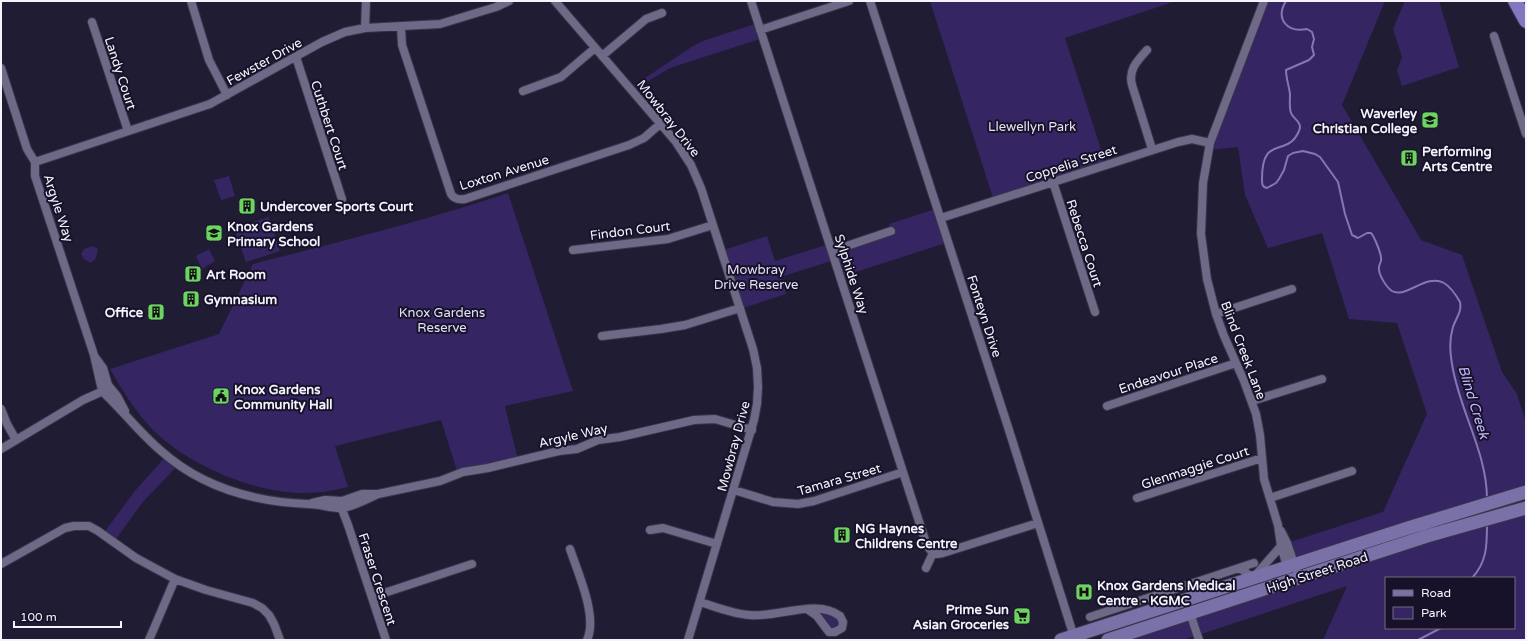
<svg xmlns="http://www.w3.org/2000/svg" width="1527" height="641" font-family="'Varela Round',sans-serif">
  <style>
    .green { fill: #362563; fill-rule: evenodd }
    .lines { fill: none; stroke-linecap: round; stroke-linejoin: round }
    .stream { stroke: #8677b2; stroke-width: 2 }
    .minor-casing { stroke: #393547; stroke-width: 10 }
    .primary-casing { stroke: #393547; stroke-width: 15 }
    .motorway-casing { stroke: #393547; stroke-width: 16 }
    .minor { stroke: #6e6986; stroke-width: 8 }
    .primary { stroke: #7b71a9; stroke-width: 13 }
    .motorway { stroke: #8476c0; stroke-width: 14 }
    .labels { text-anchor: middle; stroke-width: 4; stroke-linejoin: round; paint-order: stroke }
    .street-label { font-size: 13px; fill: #f5f3fd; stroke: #171229 }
    .poi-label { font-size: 13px; font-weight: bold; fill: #f5f3fd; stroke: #171229; text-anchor: start }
    .park-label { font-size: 13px; fill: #e2dff6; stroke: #171229 }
    .water-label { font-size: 14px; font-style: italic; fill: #c2b7fa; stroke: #171229 }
  </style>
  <rect width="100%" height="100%" fill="#201c33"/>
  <path class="green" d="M930 1H1176L1065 38 1106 165 994 201Z
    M1264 1H1385L1342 105 1421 240 1462 255 1502 372 1517 394 1526 423V492L1294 564 1287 543 1383 512 1427 414 1397 323 1349 319 1322 233 1268 248 1245 195 1238 147 1208 150Z
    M1405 1H1439L1459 67 1402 86 1397 70 1402 57 1393 29Z
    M758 23 763 38 670 68 632 91 630 88 693 46 703 41Z
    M229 176 235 196 221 200 214 180Z
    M508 193 573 391 505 406 518 460 458 474 441 420 335 446 348 487C335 490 320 493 306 493 255 494 185 464 150 427 134 409 122 390 110 369L219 334 253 264C339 242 424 221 508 193Z
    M938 208 949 242 840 277 834 260 781 277 786 294 740 309 721 251 767 236 775 261 829 244 831 251 891 231 889 224Z
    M269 217 280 251 246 262 234 228Z
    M93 246 98 249 96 258 91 263 84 259 81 254 84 249Z
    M209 249 215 261 202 269 196 256Z
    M166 456 179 464 142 503 114 542 103 534 134 492Z
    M1526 508V640H1323L1347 586 1183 640H1108ZM1386 578H1514V628H1386Z
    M814 608 837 613 843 625 831 632Z"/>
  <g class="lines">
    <path class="stream" d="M1286 1C1275 19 1287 33 1307 29L1312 32 1314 39 1312 47 1314 55 1309 60 1286 70C1286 78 1289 86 1290 94 1290 100 1289 107 1291 113 1293 119 1303 122 1299 131 1287 159 1262 133 1262 179 1262 184 1262 187 1267 188L1276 183 1279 179 1284 170 1288 156 1293 153 1303 151 1315 154 1320 157 1338 182 1345 214 1352 235 1358 238 1367 233H1371C1374 236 1381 253 1381 258 1382 262 1379 264 1379 267 1378 274 1386 287 1392 291 1406 299 1426 273 1444 283 1451 287 1456 295 1460 302 1462 312 1456 318 1453 327 1449 340 1450 351 1452 364 1459 410 1487 452 1487 499
      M1472 578C1487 562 1487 545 1487 524
      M1418 640 1441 628"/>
    <g class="minor-casing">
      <path id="minor" d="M191 1 209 60 227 95
        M555 1 676 142 691 165 701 188 753 349 757 368 758 387 757 404 754 420 688 640
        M751 1 903 472 927 546 933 553
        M870 1 1008 427 1075 640
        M1264 1 1210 143 1203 183 1201 234 1207 279 1216 314 1224 336 1244 381 1256 414 1260 435 1264 479 1278 525 1281 546 1288 570
        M92 22 128 131
        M401 27 402 45 451 194C454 199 459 200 465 199L629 145 644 138 660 124
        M365 28 366 1
        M760 30 849 1
        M1494 36 1526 134
        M1147 50C1137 61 1128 70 1132 85L1152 149
        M602 56 646 19 662 13
        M296 57 342 199
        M1 68 27 149 35 162V176L94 355 101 386 105 394C124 412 140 433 160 450 201 487 255 502 308 504 319 504 330 508 341 508 349 508 370 498 378 494
        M523 91 561 77 595 48
        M35 162 210 104 322 42 345 32 365 28 440 24 496 7 509 1
        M1053 182 1095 312
        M941 218 1178 142 1192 139 1210 143
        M573 250 668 239 713 225
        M832 251 891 231
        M1216 314 1292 289
        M602 336 661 329 685 325 740 308
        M95 357 103 368 108 385 117 396 125 411
        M1252 401 1322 379
        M1107 406 1236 363
        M1 409 7 424 16 440
        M1 449 83 400 103 391 108 385
        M734 490 773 502 798 504 814 501 903 472
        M1137 498 1262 458
        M1270 498 1352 471
        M312 503 325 500 342 501 362 494H378L440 481 463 472 488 468 559 451 577 449 598 440 620 437 694 420 715 419 752 430
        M340 504 348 525 386 640
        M650 530 663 528 717 544
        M1281 531 1287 543 1299 578
        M570 549C578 573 598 617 587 640
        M1 564 65 528 74 526H89L98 531 136 558 175 579 206 590 253 603 262 608 269 615 274 624 280 640
        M926 568 933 553 937 554 943 553 1038 523
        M1240 568 1253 578 1281 546
        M372 597 472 564
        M700 602C716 607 733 614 750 615 777 618 817 598 840 616L843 622 842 628 835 632H829L817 616 807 609
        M1189 610 1199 640
        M1090 617 1254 563
        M149 640 175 579"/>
    </g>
    <g class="primary-casing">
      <path id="primary" d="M1061 640 1408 528 1526 492
        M1108 640 1427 536 1526 508"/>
    </g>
    <g class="motorway-casing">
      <path id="motorway" d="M1515 1 1526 21"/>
    </g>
    <use href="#minor" class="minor"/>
    <use href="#primary" class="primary"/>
    <use href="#motorway" class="motorway"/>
  </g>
  <defs>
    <g id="school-square" transform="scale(0.9)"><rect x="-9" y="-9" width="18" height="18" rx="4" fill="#6dd361" stroke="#171229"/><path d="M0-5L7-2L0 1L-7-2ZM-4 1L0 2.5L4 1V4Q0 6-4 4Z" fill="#111"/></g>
    <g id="building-square" transform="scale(0.9)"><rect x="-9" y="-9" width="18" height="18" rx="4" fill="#6dd361" stroke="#171229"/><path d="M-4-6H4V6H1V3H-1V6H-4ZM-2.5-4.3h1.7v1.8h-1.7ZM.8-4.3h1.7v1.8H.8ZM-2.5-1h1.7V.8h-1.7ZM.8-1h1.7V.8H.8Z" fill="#111"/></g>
    <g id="civic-square" transform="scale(0.9)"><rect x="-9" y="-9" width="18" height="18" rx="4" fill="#6dd361" stroke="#171229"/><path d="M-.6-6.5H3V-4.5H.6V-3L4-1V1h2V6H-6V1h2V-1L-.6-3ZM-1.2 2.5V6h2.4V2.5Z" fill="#111"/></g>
    <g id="hospital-square" transform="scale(0.9)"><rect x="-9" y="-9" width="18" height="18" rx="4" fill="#6dd361" stroke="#171229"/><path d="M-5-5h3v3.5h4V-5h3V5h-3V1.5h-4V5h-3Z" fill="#111"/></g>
    <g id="supermarket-square" transform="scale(0.9)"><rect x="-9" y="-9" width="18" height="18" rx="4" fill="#6dd361" stroke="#171229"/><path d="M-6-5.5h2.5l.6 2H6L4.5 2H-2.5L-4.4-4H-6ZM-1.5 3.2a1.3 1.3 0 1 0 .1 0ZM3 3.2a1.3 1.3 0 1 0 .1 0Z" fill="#111"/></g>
  </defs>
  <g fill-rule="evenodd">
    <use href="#school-square" x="1430" y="120"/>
    <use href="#building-square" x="1409" y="158"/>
    <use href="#building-square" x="247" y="206"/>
    <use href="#school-square" x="214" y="233"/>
    <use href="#building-square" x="193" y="274"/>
    <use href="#building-square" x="191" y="299"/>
    <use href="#building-square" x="156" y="312"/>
    <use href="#civic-square" x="221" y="396"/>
    <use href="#building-square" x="842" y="535"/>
    <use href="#hospital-square" x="1084" y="592"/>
    <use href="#supermarket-square" x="1022" y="616"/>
  </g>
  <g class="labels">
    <g class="street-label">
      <text transform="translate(264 61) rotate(-29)" y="5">Fewster Drive</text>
      <text transform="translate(121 73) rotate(72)" y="5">Landy Court</text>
      <text transform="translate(669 118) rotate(52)" y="5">Mowbray Drive</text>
      <text transform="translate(330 125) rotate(72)" y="5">Cuthbert Court</text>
      <text transform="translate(1071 163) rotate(-18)" y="5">Coppelia Street</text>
      <text transform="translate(504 172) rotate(-17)" y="5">Loxton Avenue</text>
      <text transform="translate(59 208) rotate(72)" y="5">Argyle Way</text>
      <text transform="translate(630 230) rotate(-7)" y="5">Findon Court</text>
      <text transform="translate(1085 243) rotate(72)" y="5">Rebecca Court</text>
      <text transform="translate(852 274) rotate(72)" y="5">Sylphide Way</text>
      <text transform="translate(985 316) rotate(72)" y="5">Fonteyn Drive</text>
      <text transform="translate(1244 350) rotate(69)" y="5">Blind Creek Lane</text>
      <text transform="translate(1168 373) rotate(-18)" y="5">Endeavour Place</text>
      <text transform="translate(573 435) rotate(-13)" y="5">Argyle Way</text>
      <text transform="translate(733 446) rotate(-75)" y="5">Mowbray Drive</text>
      <text transform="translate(1195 467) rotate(-18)" y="5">Glenmaggie Court</text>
      <text transform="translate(839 479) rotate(-16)" y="5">Tamara Street</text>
      <text transform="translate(1317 572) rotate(-18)" y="5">High Street Road</text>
      <text transform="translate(378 579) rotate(72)" y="5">Fraser Crescent</text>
    </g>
    <g class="poi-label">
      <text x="1417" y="118" text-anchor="end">Waverley<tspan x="1417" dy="15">Christian College</tspan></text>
      <text x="1422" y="156">Performing<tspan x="1422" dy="15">Arts Centre</tspan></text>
      <text x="260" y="211">Undercover Sports Court</text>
      <text x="227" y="231">Knox Gardens<tspan x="227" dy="15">Primary School</tspan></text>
      <text x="206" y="279">Art Room</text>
      <text x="204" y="304">Gymnasium</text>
      <text x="143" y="317" text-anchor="end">Office</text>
      <text x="234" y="394">Knox Gardens<tspan x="234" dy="15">Community Hall</tspan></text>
      <text x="855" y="533">NG Haynes<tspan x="855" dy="15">Childrens Centre</tspan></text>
      <text x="1097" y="590">Knox Gardens Medical<tspan x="1097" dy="15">Centre - KGMC</tspan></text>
      <text x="1009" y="614" text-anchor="end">Prime Sun<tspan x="1009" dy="15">Asian Groceries</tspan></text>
    </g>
    <g class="park-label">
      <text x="1032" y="131">Llewellyn Park</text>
      <text x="756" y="274">Mowbray<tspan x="756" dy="15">Drive Reserve</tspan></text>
      <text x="442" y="317">Knox Gardens<tspan x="442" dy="15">Reserve</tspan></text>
    </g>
    <g class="water-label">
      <text transform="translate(1474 402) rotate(73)" y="5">Blind Creek</text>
    </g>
  </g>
  <rect width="1527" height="641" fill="none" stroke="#f5f3fd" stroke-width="4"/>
  <rect x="1385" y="577" width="130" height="52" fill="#171229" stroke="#706c7e"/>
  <rect x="1393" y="590" width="20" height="6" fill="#7b71a9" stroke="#706c7e"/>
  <text x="1421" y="597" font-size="12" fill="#f5f3fd">Road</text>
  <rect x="1393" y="607" width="20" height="12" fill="#362563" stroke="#706c7e"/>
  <text x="1421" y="617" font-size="12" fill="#f5f3fd">Park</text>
  <path d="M14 621v6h107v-6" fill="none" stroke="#f5f3fd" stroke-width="2"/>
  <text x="20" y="621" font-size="12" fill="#f5f3fd" stroke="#171229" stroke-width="3" paint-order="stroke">100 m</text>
</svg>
